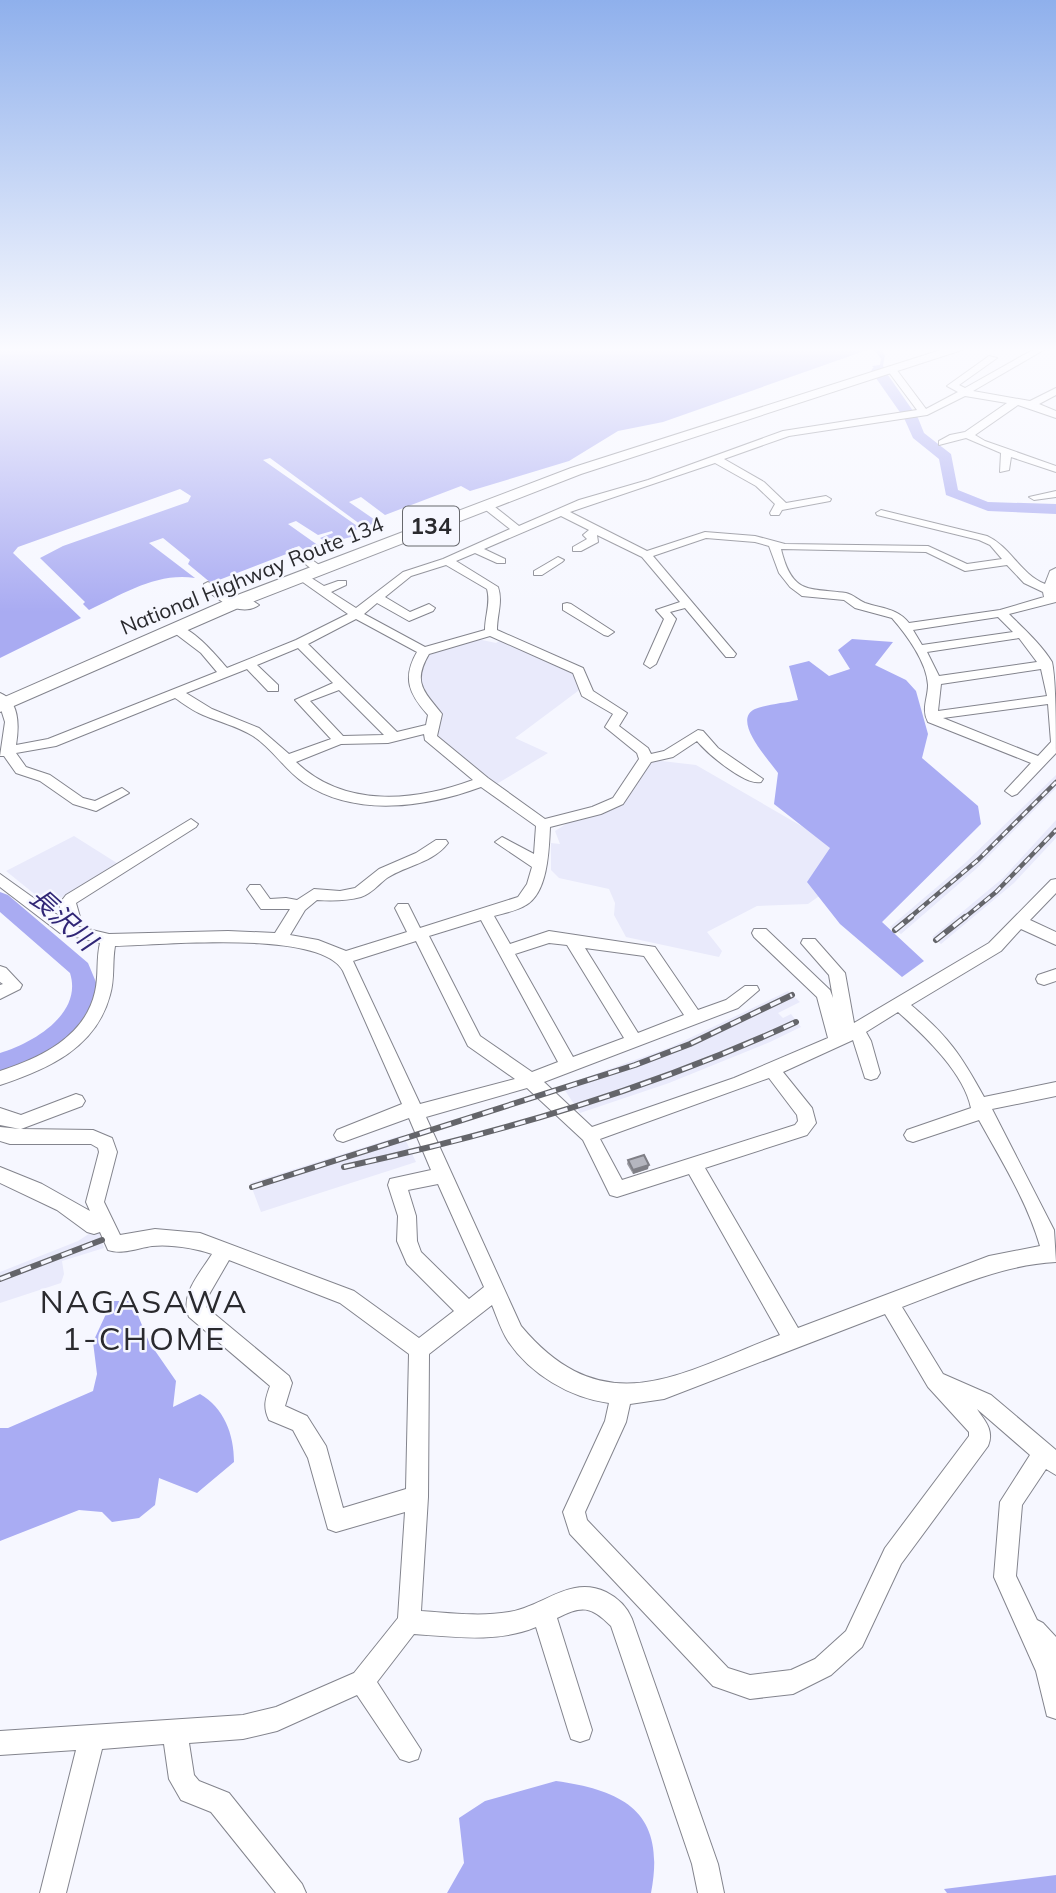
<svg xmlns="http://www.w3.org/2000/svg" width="1056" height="1893" font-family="Mulish,'Noto Sans JP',sans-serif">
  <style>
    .built { fill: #e9eafb }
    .forest { fill: #a9acf3 }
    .water { fill: #a9abf2 }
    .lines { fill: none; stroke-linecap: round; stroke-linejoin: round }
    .river { fill: #a9abf2; fill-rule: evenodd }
    .minor-casing { stroke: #83848d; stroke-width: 2 }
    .highway-casing { stroke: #83848d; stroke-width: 2 }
    .minor { fill: #fff; fill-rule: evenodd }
    .highway { fill: #fff; fill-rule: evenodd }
    .rail-far1-casing { stroke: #64656a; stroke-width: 4.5 }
    .rail-casing { stroke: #64656a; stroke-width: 6 }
    .rail-far1 { stroke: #f6f7ff; stroke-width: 2.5; stroke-dasharray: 7; stroke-linecap: butt }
    .rail { stroke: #f6f7ff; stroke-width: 3.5; stroke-dasharray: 11; stroke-linecap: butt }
    .wall { fill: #9c9da4 }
    .shaded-wall { fill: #7f7f86 }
    .building { fill: #b5b6bf; stroke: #7f7f86; stroke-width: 2 }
    .labels { text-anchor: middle; stroke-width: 5; stroke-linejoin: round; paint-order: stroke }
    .far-street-label { font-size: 21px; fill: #2a2a2e; stroke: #f6f7ff }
    .shield { fill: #f6f7ff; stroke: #67686d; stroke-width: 2 }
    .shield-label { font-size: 23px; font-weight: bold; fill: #2a2a2e }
    .water-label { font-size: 26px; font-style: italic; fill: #302676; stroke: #f6f7ff }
    .near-neighbourhood-label { font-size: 32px; letter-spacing: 2px; fill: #2a2a2e; stroke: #f6f7ff }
  </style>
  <rect width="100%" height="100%" fill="#f6f7ff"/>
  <path class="built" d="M473 638 496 643 502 639 576 670 582 688 515 738 548 753 495 785 435 737 442 714 421 695 420 672 427 655Z
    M653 760 696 765 843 850 856 870 808 904 757 906 707 932 722 951 719 957 626 937 614 915 615 903 609 889 559 878 551 870V843L560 844 555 831 577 817 608 809Z
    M1056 775V788L976 869 901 934 890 927 965 863Z
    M1056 820V838L1014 883 941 944 932 937 1003 878Z
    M74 836 120 865 48 905 6 871Z
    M788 991 800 1002 778 1013 783 1018 791 1014 801 1027 770 1042 669 1083 580 1113 562 1086 671 1047Z
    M403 1135 416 1162 261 1212 250 1183Z
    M98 1228 104 1248 62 1261 64 1274 61 1283 0 1303V1272L78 1241Z"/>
  <path class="forest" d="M852 639 893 642 875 665 906 680 916 691 928 734 922 758 978 806 981 824 882 922 924 961 902 977 840 924 807 882 830 848 774 804 778 773C769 760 731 720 755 709 768 704 785 703 798 700L789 666 809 661 829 676 850 669 838 650Z
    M112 1301H132L149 1342 176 1381 173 1407 200 1394C224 1408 234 1434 234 1462L197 1493 159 1478 155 1505 139 1518 112 1522 102 1512 79 1510 0 1541V1428H8L93 1391 97 1374 93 1342Z
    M556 1781C628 1791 666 1815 651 1893H447L464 1863 459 1818 485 1801Z
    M1056 1875V1893H947L944 1889Z"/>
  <path class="water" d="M0 348H880L885 355 883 366 886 370 877 372 872 366 880 365 881 359 873 348 663 422 618 431 569 461 470 491 461 486 385 515 361 497 349 502 378 522 364 527 270 458 263 460 360 528 351 532 355 536 327 543 320 538 333 533 332 531 318 535 296 521 288 524 319 546 306 552 299 546 286 551 289 553 211 583 188 564 190 560 163 538 149 543 195 578C157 572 123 594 89 610L83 604 85 602 40 558 63 546 188 502 191 496 180 489 18 547 13 553 81 618 0 658Z"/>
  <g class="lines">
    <path class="river" d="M873 368H883L918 418 924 433 951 454 958 490 988 502 1056 504V514L988 511 946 495 939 459 913 438 904 418 871 371Z
      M0 892 8 895 88 963 98 987C82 1036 47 1057 0 1073V1053C33 1043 83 1014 70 973L0 912Z"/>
    <g class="minor-casing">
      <path id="minor" d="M1036 348H1047L973 391 1030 401 1056 388V395L1039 404 1056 411V418L1018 405 975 435 985 441 1056 466V472L1011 457 1009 470 1000 472 1001 453 966 438 939 445V441L950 435 965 432 1007 403 965 396 927 415 789 436 724 459 764 482 786 503 826 496 831 499 830 501 782 510 779 515H771L770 513 775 504 756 486 715 463 570 512 647 551 705 532 755 536 785 544 928 546 967 564 1002 559 990 545 979 540 877 515 876 513 881 510 987 536C1011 547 1020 574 1045 584L1050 571 1056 568V602L1009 614C1024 629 1042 645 1052 662 1056 680 1056 730 1056 753L1017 794 1012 796 1005 791 1031 763 928 722C921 709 928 698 928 685 927 662 906 634 892 618L855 608 844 600 802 596 790 587 779 573 769 546 755 542 706 538 653 556 736 654 734 657H726L685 608 670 612 676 619 656 664 650 668 644 664 664 619 656 610 680 602 642 557 597 535 598 542 581 551H573V547L587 539 583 535 589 530 561 516 484 549 505 559V563H497L475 553 456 561 498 587C503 602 497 614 497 630L583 668 593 691 627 713 619 726 648 748 651 754 664 751 698 730 703 731 718 748 763 779 761 782C745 786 707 753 697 741L673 757 651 762 623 804 601 814 550 827C549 849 548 893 526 905 517 911 504 913 494 916L510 944 549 931 655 947 698 1010 726 1000 745 986H757L759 990 738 1008 544 1082 592 1127 734 1078 828 1038 817 997 754 937 752 933 754 929H766L830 990 833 998 829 975 801 943 803 939H815L845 973 854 1023 989 943 1051 880 1056 879V893L1030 920 1056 932V945L1021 929 1001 951 911 1005C948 1036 961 1055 984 1097L1056 1082V1096L992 1109 1054 1230 1056 1262C1001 1265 953 1288 902 1307L943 1374 991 1395 1056 1450V1475L1046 1469 1022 1505 1016 1576 1037 1620 1043 1623 1056 1637V1719L1047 1716 1036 1671 994 1577 1000 1502 1030 1455 977 1409C983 1419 995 1429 988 1446L901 1564 862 1647 831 1675 793 1694 750 1699 713 1686 570 1534 563 1512 605 1421 609 1403C570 1398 530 1374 508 1341 501 1330 497 1317 492 1305L429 1354 428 1497 421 1611C450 1613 480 1617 509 1612 543 1607 570 1575 606 1592 618 1598 627 1607 632 1619L718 1864 724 1893H698L692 1864 611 1626C591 1606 582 1605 557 1618L592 1730 589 1739 580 1742 571 1739 568 1730 536 1627C498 1643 455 1637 414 1634L377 1682 421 1750 418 1759 409 1762 400 1759 357 1695 277 1731 243 1739 189 1743 194 1775 199 1781 229 1793 302 1884 306 1893H276L211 1812 181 1800 169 1779 164 1744 102 1749 66 1893H40L76 1750 0 1755V1731L243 1715 276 1707 354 1673 398 1618 405 1512 336 1532 328 1529 308 1458 293 1430 269 1420C263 1407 265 1400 270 1386L189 1317C179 1295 201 1272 212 1254 195 1248 170 1244 152 1246 138 1248 122 1255 108 1250L100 1232 94 1234 87 1232 57 1210 0 1183V1167L42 1184 90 1211 86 1202 99 1152 98 1148 91 1144H10L0 1141V1127L20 1129 0 1125V1108L21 1115 76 1094 82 1096 85 1101 82 1106 21 1129 93 1130 112 1138 117 1152 104 1202 120 1235 155 1229 200 1233 354 1291 419 1338 454 1311 407 1264 397 1241 398 1216 388 1185 390 1179 431 1170 409 1118 343 1142 337 1140 334 1135 337 1130 402 1104 343 971C321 929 160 945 115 946 112 962 115 979 110 995 96 1048 48 1069 0 1085V1071C40 1058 85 1037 95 992 99 976 96 959 100 943L60 933 0 887V874L63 919 59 904 66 895 191 819 198 824 196 827 76 903 80 917 75 926 109 934 228 931 275 933 290 909H261L247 889 250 885H260L270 899 286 898 297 900 314 889 340 891 355 888 379 869 416 853 436 840H446L448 843C433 863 407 865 387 878 379 884 371 894 361 897 346 901 333 901 317 900L305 910 290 935 318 940 346 951 407 932 395 908 398 904H408L420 928 518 897 527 884 532 867 495 842 502 837 534 854 536 826 481 787C427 807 356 818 304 783 285 770 272 748 253 736 237 726 219 722 203 715 193 711 184 704 175 698L56 746 16 753 26 767 50 775 83 798 95 801 122 788 129 793 96 811 73 804 40 781 16 773 4 756H0L5 722 0 706V693C20 701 19 727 16 745L48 739 217 672 201 653 172 631V625C189 623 216 655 227 668L296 640 348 614 297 578V574H305L324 586 338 581H346V585L331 592 356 608 403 572 443 559 510 529 482 507V503H490L519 526 579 500 648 480 783 431 917 410 888 371 890 369H896L926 409 958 392 947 386 989 356 997 358 959 385 965 388ZM781 549 926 552 965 571 1007 565 1024 583 1043 592 1044 597 1000 610 909 623C897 608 883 609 865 603 858 600 854 595 846 593 809 588 792 595 781 549ZM446 565 487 589C491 603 485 615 485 630L425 647 364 614 377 603 409 621 433 611 435 608 429 604 410 612 385 597 411 576ZM998 617 1013 632 922 645 913 630ZM356 619 417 652C402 678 409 694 428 715L426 725 397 732 308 644ZM490 636 573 673 582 696 613 714 605 727 637 753 639 759 613 798 592 807 545 819 488 778 437 736 442 714C424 691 412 683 429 654ZM1019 638 1037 662 939 676 927 652ZM298 648 333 683 295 700 331 739 289 754 259 728 212 709 186 693 247 669 268 691H278V685L257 665ZM1041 669 1047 696 938 711 941 684ZM339 690 384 735 343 736 310 701ZM1048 704 1051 742 1038 756 943 718ZM424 734 425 740 473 780C414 802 344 808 296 762L341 744 388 743ZM481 920 558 1062 532 1072 480 1036 429 936ZM416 941 468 1046 515 1079 420 1104 353 961ZM549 943 567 945 624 1038 573 1057 515 954ZM585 948 644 956 684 1015 638 1033ZM898 1012C925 1036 964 1073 971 1108L907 1130 904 1135 907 1140 913 1142 979 1120C1001 1160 1027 1201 1040 1246L989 1256 798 1328 705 1168 807 1135 816 1123 812 1108 783 1072 853 1040 865 1078 871 1080 877 1078 880 1073 871 1041 866 1032ZM769 1078 797 1115 798 1121 795 1125 622 1180 600 1139ZM527 1088 583 1140 610 1195 617 1197 689 1174 780 1335C680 1373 605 1426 521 1326L426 1117ZM438 1184 484 1287 469 1299 421 1252 417 1241 416 1216 408 1190ZM229 1260 340 1303 409 1354 406 1489 343 1508 326 1446 307 1416 285 1406 292 1383 289 1376 206 1307 207 1298ZM885 1314 928 1387 969 1432V1436L885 1548 846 1631 815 1659 791 1670 750 1675 728 1668 587 1520 585 1512 626 1422 630 1404 664 1399Z
        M1056 491V497L1034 500 1029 497Z
        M301 552 322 567V571H314L297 557 295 555Z
        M558 557 564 560 562 562 542 575H534V571Z
        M208 582 234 601H253L259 605C240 618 219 600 204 588V584Z
        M567 603 571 604 614 632 608 636 604 635 563 610V604Z
        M0 966 6 968 22 985 20 989 0 999V985L3 984 0 982Z
        M1056 969V981L1044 985 1038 983 1036 979 1038 975Z"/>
    </g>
    <g class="highway-casing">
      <path id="highway" d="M947 348H968L581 474 252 602 0 712V699L240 594 571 468Z"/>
    </g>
    <use href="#minor" class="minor"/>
    <use href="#highway" class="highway"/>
    <g class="rail-far1-casing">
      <path id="rail-far1" d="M908 919 979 859 1056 782
        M963 919 996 892 1056 830"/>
    </g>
    <g class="rail-casing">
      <path id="rail" d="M895 930 911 917
        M936 940 965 917
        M344 1167C500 1133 651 1089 796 1022
        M252 1187 635 1065 690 1044 792 995
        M0 1279 102 1240"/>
    </g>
    <use href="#rail-far1" class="rail-far1"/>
    <use href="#rail" class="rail"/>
  </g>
  <path class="wall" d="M628 1160 648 1169 633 1174 627 1164Z"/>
  <path class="shaded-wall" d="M649 1165 648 1169 633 1174V1170Z"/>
  <path class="building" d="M644 1155 649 1165 633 1170 628 1160Z"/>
  <linearGradient id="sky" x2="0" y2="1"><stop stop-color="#8fb0ec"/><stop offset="0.57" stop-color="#fbfbff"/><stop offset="1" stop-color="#fbfbff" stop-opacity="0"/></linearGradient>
  <rect width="1056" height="613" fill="url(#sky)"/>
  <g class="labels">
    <g class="far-street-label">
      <text transform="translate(252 576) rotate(-22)" y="7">National Highway Route 134</text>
    </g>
    <rect class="shield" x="403" y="506.5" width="56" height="39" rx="5"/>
    <g class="shield-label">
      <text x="431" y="534">134</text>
    </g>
    <g class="water-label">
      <text transform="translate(63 919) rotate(42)" y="9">長沢川</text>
    </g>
    <g class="near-neighbourhood-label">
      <text x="144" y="1313">NAGASAWA<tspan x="144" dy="37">1-CHOME</tspan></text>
    </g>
  </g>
</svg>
